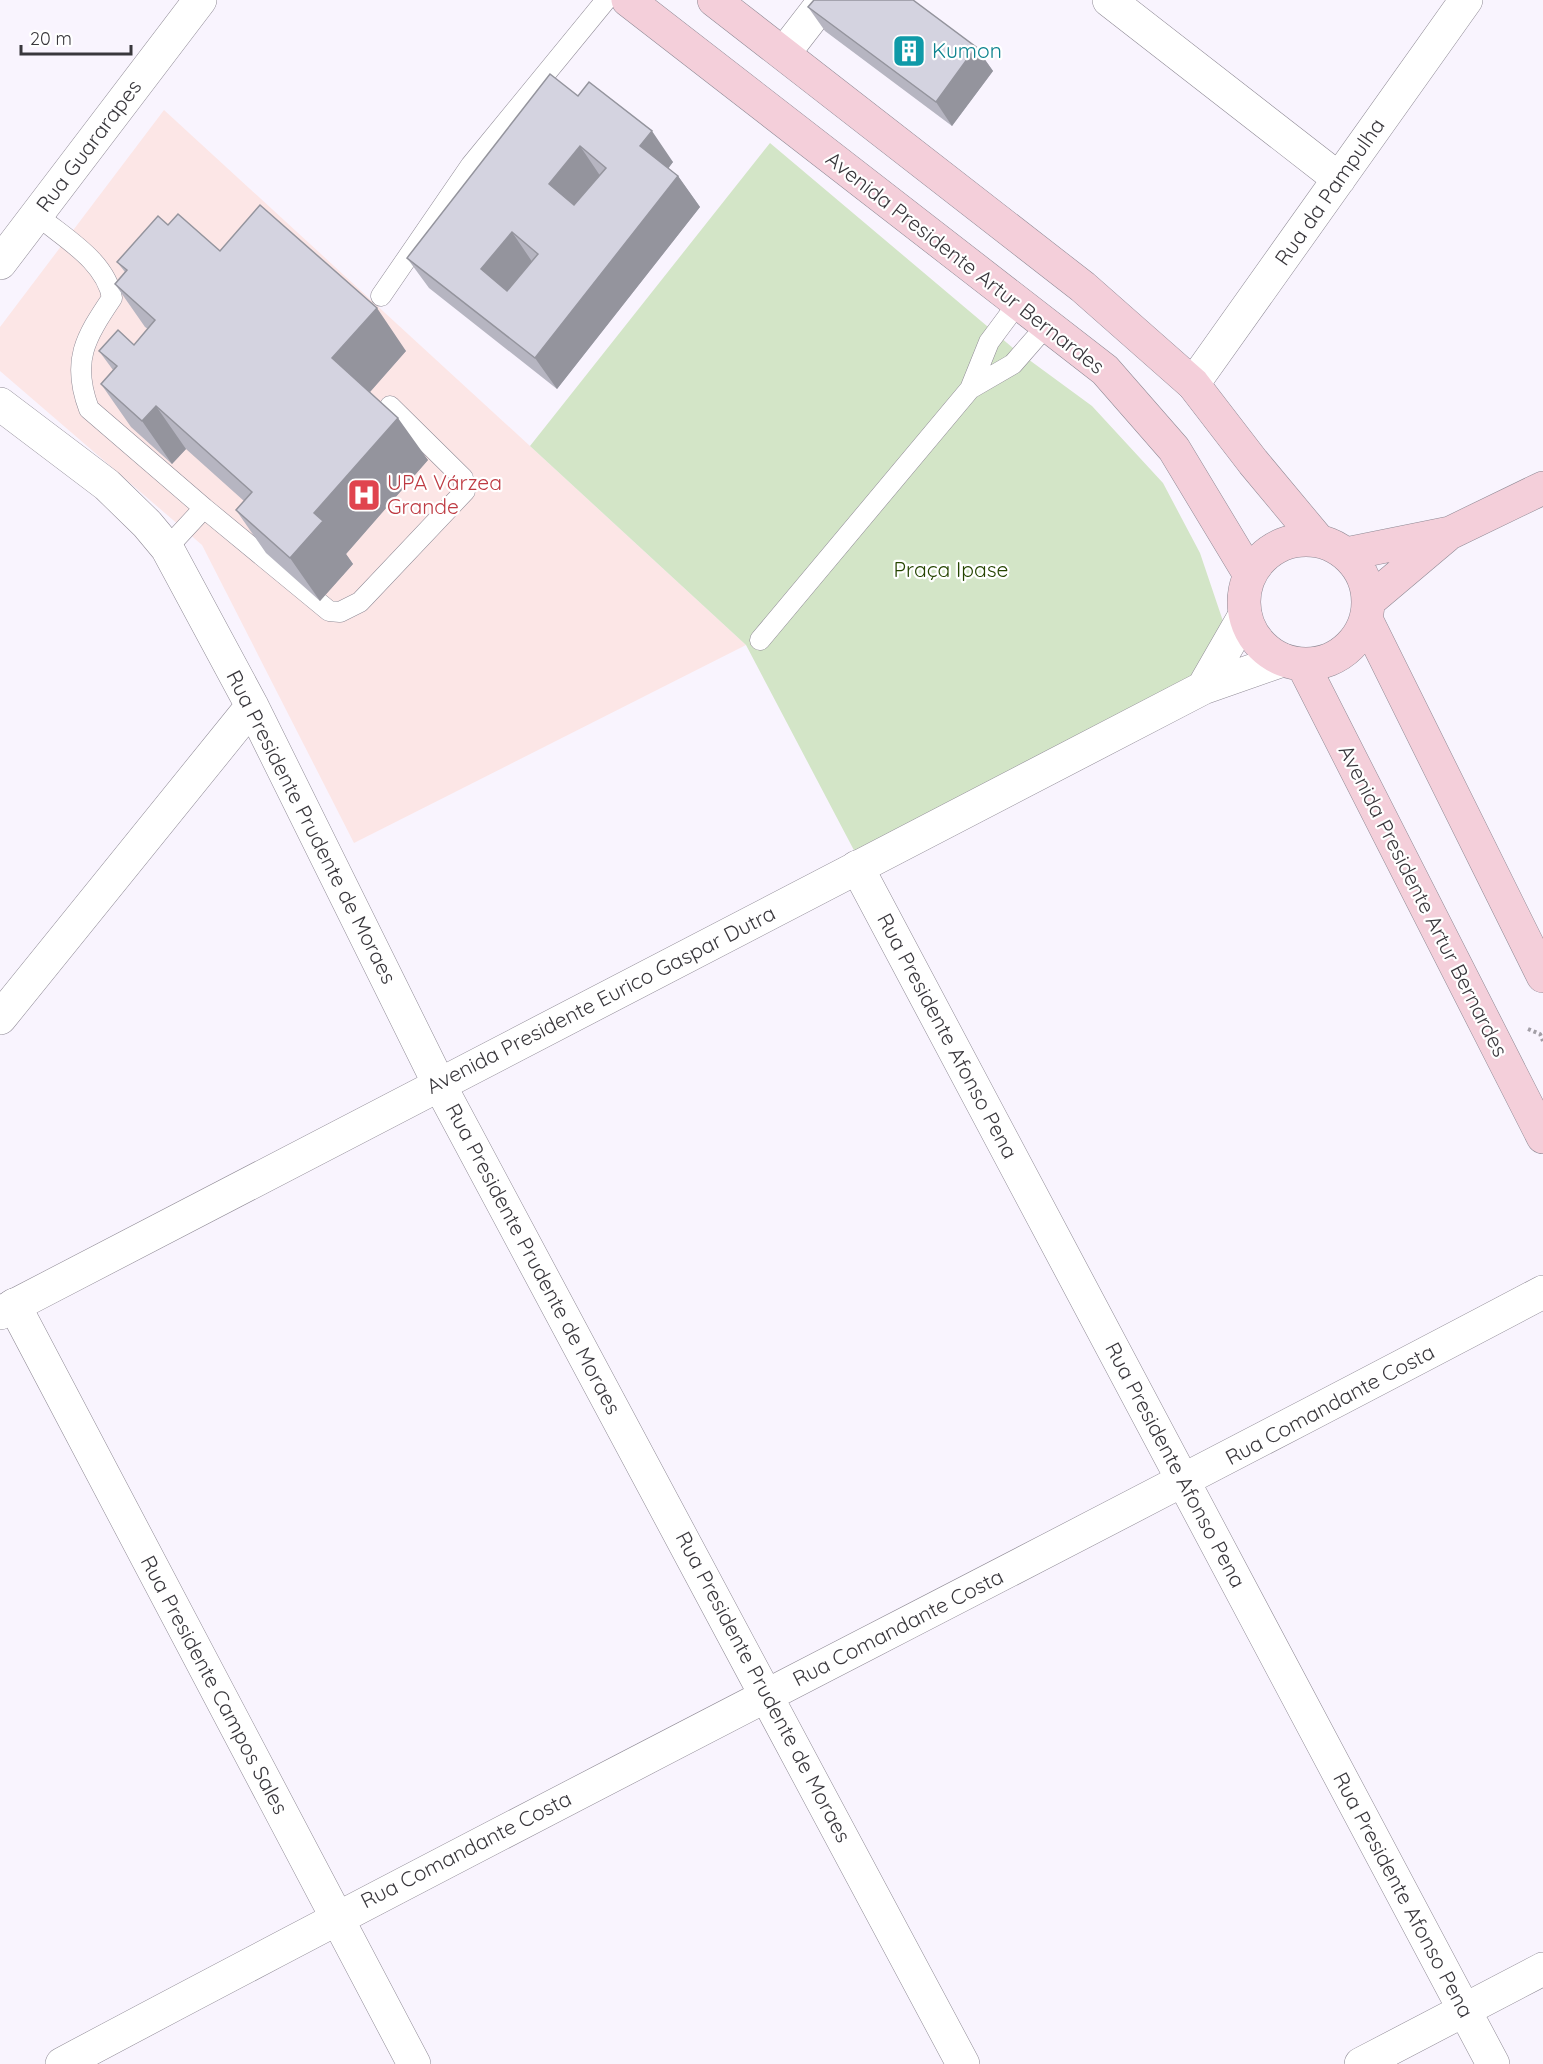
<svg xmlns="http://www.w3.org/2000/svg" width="1543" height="2064" font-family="Quicksand,sans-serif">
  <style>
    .medical { fill: #fce6e6 }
    .green { fill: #d3e5c7 }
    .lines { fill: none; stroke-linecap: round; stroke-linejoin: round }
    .service-casing { stroke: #8f8a95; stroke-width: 21 }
    .minor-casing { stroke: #8f8a95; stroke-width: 34 }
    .tertiary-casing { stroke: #8f8a95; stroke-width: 34 }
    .secondary-casing { stroke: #8f8a95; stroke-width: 34 }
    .path { stroke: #a39fa7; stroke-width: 4; stroke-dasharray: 3 3; stroke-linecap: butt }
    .service { stroke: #fff; stroke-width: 20 }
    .minor { stroke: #fff; stroke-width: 33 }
    .tertiary { stroke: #fff; stroke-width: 33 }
    .secondary { stroke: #f4cfda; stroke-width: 33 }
    .wall { fill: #b6b5c1 }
    .shaded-wall { fill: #94949d }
    .building { fill: #d4d3e0; stroke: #94949d; stroke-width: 1.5; fill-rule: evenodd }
    .labels { text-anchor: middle; stroke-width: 4.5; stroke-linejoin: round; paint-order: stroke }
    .culture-label { font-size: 21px; fill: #0d838f; stroke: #fff; text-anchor: start }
    .street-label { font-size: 21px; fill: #39373c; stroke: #fff }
    .health-label { font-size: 21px; fill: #be3a42; stroke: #fff; text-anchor: start }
    .park-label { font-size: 21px; fill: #254400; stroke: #fff }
  </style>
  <rect width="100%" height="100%" fill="#f9f4fe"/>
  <path class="medical" d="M164 110 530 446 746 645 354 843 202 545 0 371V327Z"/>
  <path class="green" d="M770 143 1013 348 1092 406 1163 483 1200 553 1228 636 1222 676 857 856 746 645 530 446Z"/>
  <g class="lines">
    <g class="service-casing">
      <path id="service" d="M37 215C64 238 106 261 112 298 85 338 71 361 89 409L204 508 167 548
        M381 296 471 165 606 0
        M970 389 1013 364 1047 325
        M204 508 329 611 340 612 360 602 465 491 463 478 390 406
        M760 640 970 389 989 342 1018 303"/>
    </g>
    <g class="minor-casing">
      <path id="minor" d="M1109 0 1339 179
        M784 53 825 0
        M0 263 200 0
        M1193 384 1466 0
        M0 404 107 485 147 524 167 548 252 706 439 1084 963 2064
        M857 867 1493 2064
        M0 1018 252 706
        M14 1305 414 2064
        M62 2064C553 1802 1051 1552 1543 1292
        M1361 2064 1543 1969"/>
    </g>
    <g class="tertiary-casing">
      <path id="tertiary" d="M1203 688 1245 615
        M0 1313 1203 688 1283 660"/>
    </g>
    <g class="secondary-casing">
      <path id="secondary" d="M628 0 1105 370 1174 449 1250 575
        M714 0 1083 287 1193 384 1253 462 1318 540
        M1244 602a62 62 0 1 1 124 0a62 62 0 1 1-124 0Z
        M1346 554 1450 533 1543 488
        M1369 601 1446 536
        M1366 619 1543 976
        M1303 665 1543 1137"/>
    </g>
    <path class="path" d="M1528 1029 1540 1034 1543 1041"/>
    <use href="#service" class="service"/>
    <use href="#minor" class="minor"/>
    <use href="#tertiary" class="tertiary"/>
    <use href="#secondary" class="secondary"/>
  </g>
  <path class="wall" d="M808 7 976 47 993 71 952 126 825 31Z
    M578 96 673 162 668 168 678 176 700 207 557 389 429 288 407 258Z
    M168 225 220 251 406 351 370 392 428 460 346 554 353 564 320 601 266 553 236 510 244 501 186 449 172 464 131 427 101 384 113 370 99 351 134 345 148 329 145 327 115 284 125 272 117 262Z"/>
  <path class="shaded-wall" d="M976 47 993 71 952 126 936 102Z
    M652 131 673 162 662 177 640 146Z
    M580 146 601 177 570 214 549 184Z
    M678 176 700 207 557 389 535 358Z
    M512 232 533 263 502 300 481 269Z
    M377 308 406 351 362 401 332 358Z
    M156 406 186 449 172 464 142 421Z
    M398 418 428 460 346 554 353 564 320 601 290 558 314 513Z"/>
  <path class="building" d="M814 0H913L976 47 936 102 808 7Z
    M550 74 578 96 589 82 652 131 640 146 678 176 535 358 407 258ZM580 146 606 168 574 205 549 184ZM512 232 538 254 507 291 481 269Z
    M260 205 377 308 332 358 398 418 314 513 323 521 290 558 236 510 252 492 156 406 142 421 101 384 117 366 99 351 118 330 134 345 155 320 115 284 127 270 117 262 158 216 168 225 178 214 220 251Z"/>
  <defs>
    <g id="building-square" transform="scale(1.725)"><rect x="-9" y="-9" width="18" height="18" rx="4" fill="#0f9aa8" stroke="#fff"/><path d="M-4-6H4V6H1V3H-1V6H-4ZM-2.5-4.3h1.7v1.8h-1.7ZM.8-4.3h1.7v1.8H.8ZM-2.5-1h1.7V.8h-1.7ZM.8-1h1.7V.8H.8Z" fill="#fff"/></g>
    <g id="hospital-square" transform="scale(1.725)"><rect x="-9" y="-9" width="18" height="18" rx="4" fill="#e0444e" stroke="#fff"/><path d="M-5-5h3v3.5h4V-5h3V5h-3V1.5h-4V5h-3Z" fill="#fff"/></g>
  </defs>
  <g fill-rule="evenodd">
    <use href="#building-square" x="909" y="51"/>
    <use href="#hospital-square" x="364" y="495"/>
  </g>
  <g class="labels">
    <g class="culture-label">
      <text x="932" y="58">Kumon</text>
    </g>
    <g class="street-label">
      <text transform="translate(89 146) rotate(-53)" y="7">Rua Guararapes</text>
      <text transform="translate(1330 192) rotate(-55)" y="7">Rua da Pampulha</text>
      <text transform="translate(965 263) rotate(38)" y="7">Avenida Presidente Artur Bernardes</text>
      <text transform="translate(311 827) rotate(63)" y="7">Rua Presidente Prudente de Moraes</text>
      <text transform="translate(1423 901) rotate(63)" y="7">Avenida Presidente Artur Bernardes</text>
      <text transform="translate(601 1000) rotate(-27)" y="7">Avenida Presidente Eurico Gaspar Dutra</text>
      <text transform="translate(947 1036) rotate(62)" y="7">Rua Presidente Afonso Pena</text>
      <text transform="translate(533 1259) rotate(62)" y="7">Rua Presidente Prudente de Moraes</text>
      <text transform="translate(1330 1405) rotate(-28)" y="7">Rua Comandante Costa</text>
      <text transform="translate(1175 1465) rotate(62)" y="7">Rua Presidente Afonso Pena</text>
      <text transform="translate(898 1628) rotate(-27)" y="7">Rua Comandante Costa</text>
      <text transform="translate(214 1685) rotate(62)" y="7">Rua Presidente Campos Sales</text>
      <text transform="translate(763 1687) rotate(62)" y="7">Rua Presidente Prudente de Moraes</text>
      <text transform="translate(466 1850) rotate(-27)" y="7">Rua Comandante Costa</text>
      <text transform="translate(1403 1895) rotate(62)" y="7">Rua Presidente Afonso Pena</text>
    </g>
    <g class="health-label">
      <text x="387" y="490">UPA Várzea<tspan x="387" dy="24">Grande</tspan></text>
    </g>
    <g class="park-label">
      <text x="951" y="577">Praça Ipase</text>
    </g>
  </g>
  <path d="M21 45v9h110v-9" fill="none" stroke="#39373c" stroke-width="3"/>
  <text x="30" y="45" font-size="18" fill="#39373c" stroke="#ffffff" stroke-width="4.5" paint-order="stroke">20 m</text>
</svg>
